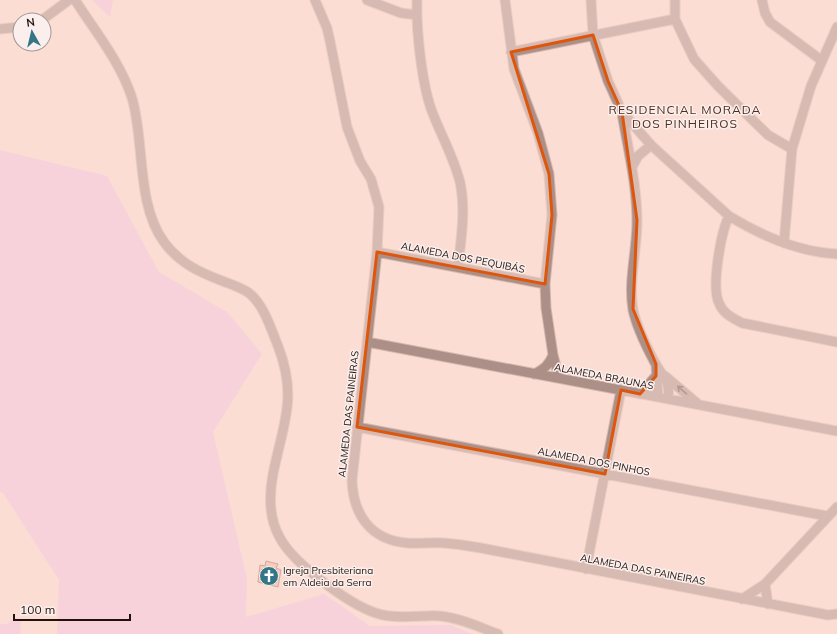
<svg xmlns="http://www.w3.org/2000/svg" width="837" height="634" font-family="Mulish,sans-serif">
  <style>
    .green { fill: #f2c6e3 }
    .building { fill: #f5b5a0; stroke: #9a6e5f }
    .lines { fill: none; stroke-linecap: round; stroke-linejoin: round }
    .minor-casing { stroke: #d4b8af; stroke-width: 11 }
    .minor { stroke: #ac9087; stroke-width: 9 }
    .oneway { stroke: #604b43 }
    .marked { fill: none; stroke: #de550c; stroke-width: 3; stroke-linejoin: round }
    .labels { text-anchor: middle; stroke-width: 3; stroke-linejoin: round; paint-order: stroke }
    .street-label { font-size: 10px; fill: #22120c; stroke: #faefec }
    .poi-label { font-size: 10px; fill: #22120c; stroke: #faefec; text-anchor: start }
    .quarter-label { font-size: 12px; letter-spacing: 1px; fill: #512b1e; stroke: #faefec }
  </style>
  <rect width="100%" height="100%" fill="#fbddd3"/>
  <path class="green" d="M92 0H113L110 17Z
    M0 150 107 176 159 272 227 312 262 354 213 432 247 579 246 617 324 594 370 626 451 625 472 634H57L59 580 3 493 0 492Z
    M14 618H19L21 622 20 634H0V624H7Z"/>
  <path class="building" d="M266 561 278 564 276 568 281 570 278 587 258 582 260 565 265 566Z"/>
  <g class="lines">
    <g class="minor-casing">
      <path id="minor" d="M75 0C95 31 121 63 132 98 145 142 136 204 164 242 180 264 201 273 225 282 233 285 242 288 249 293 264 305 271 329 278 346 298 398 283 424 273 474 269 495 269 519 280 538 294 564 354 609 383 615 402 619 421 615 440 616 460 618 479 627 498 634
        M315 0 327 28 330 41 347 127 360 161 371 179 379 207 377 252 352 480C353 515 371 540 407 543 419 544 432 542 444 543 456 544 469 546 481 548L828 615 837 614
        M367 0 401 13 417 15
        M417 0C416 30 422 87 433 114 442 137 454 158 460 182 466 210 461 239 458 267
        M505 0 514 69 538 133 549 174 552 215 545 284 546 308 553 355 559 378
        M591 0 593 35 608 81 622 112 651 145 729 216C762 236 798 252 837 254
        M675 0V19L694 59 718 86 768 135 792 149
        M762 0 765 13 770 22 821 60
        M42 20 69 0
        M0 29 20 27
        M511 52 675 19
        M622 113C628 149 637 185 637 222 637 251 628 281 633 310 637 328 645 344 654 361 661 375 671 380 668 399
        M632 167 638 156 651 145
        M729 216C721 232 711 287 719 303 723 314 733 318 742 323L837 342
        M784 243 792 149 811 86 837 27
        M377 252 545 284
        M367 342 837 431
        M656 364 658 397
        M534 374C544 369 549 365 553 355
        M665 376 698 404
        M640 394 656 376
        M357 427 827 516
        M586 569 621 390
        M765 584 768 604
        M742 599 765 584 837 507"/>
    </g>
    <use href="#minor" class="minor"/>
  </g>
  <defs><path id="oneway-shaft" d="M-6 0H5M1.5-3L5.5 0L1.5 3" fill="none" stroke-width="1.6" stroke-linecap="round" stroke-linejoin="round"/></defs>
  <use class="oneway" href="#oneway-shaft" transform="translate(682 390) rotate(-139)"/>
  <path d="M0 0H837V634H0ZM593 35 608 81 622 112 637 220 633 309 656 364V376L640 394 621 390 605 474 357 427 377 252 545 284 552 215 549 174 511 52Z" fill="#fbddd3" fill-opacity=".55" fill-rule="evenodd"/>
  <path class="marked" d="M593 35 608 81 622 112 637 220 633 309 656 364V376L640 394 621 390 605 474 357 427 377 252 545 284 552 215 549 174 511 52Z"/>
  <defs>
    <g id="church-disc" transform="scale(1)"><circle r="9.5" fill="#347688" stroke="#faefec"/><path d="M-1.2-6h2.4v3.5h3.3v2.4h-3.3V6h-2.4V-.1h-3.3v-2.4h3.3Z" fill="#fff"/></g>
  </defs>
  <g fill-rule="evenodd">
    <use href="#church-disc" x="269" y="576"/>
  </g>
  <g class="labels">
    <g class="street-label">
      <text transform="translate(463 257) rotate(11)" y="4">ALAMEDA DOS PEQUIBÁS</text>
      <text transform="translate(604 376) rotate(11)" y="4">ALAMEDA BRAUNAS</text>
      <text transform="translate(348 414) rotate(-84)" y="4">ALAMEDA DAS PAINEIRAS</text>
      <text transform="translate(594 461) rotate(11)" y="4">ALAMEDA DOS PINHOS</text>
      <text transform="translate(643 569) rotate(11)" y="4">ALAMEDA DAS PAINEIRAS</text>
    </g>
    <g class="poi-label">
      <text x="283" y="574">Igreja Presbiteriana<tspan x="283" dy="12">em Aldeia da Serra</tspan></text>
    </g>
    <g class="quarter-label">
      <text x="685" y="114">RESIDENCIAL MORADA<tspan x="685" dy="14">DOS PINHEIROS</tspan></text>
    </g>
  </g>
  <g transform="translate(32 32) rotate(352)"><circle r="19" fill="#faefec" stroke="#a49792"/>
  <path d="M0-3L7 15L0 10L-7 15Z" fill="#347688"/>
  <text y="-6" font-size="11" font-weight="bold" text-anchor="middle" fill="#22120c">N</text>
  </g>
  <path d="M14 614v6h116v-6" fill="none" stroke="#22120c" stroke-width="2"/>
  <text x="20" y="614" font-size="12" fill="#22120c" stroke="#faefec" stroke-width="3" paint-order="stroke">100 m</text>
</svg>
